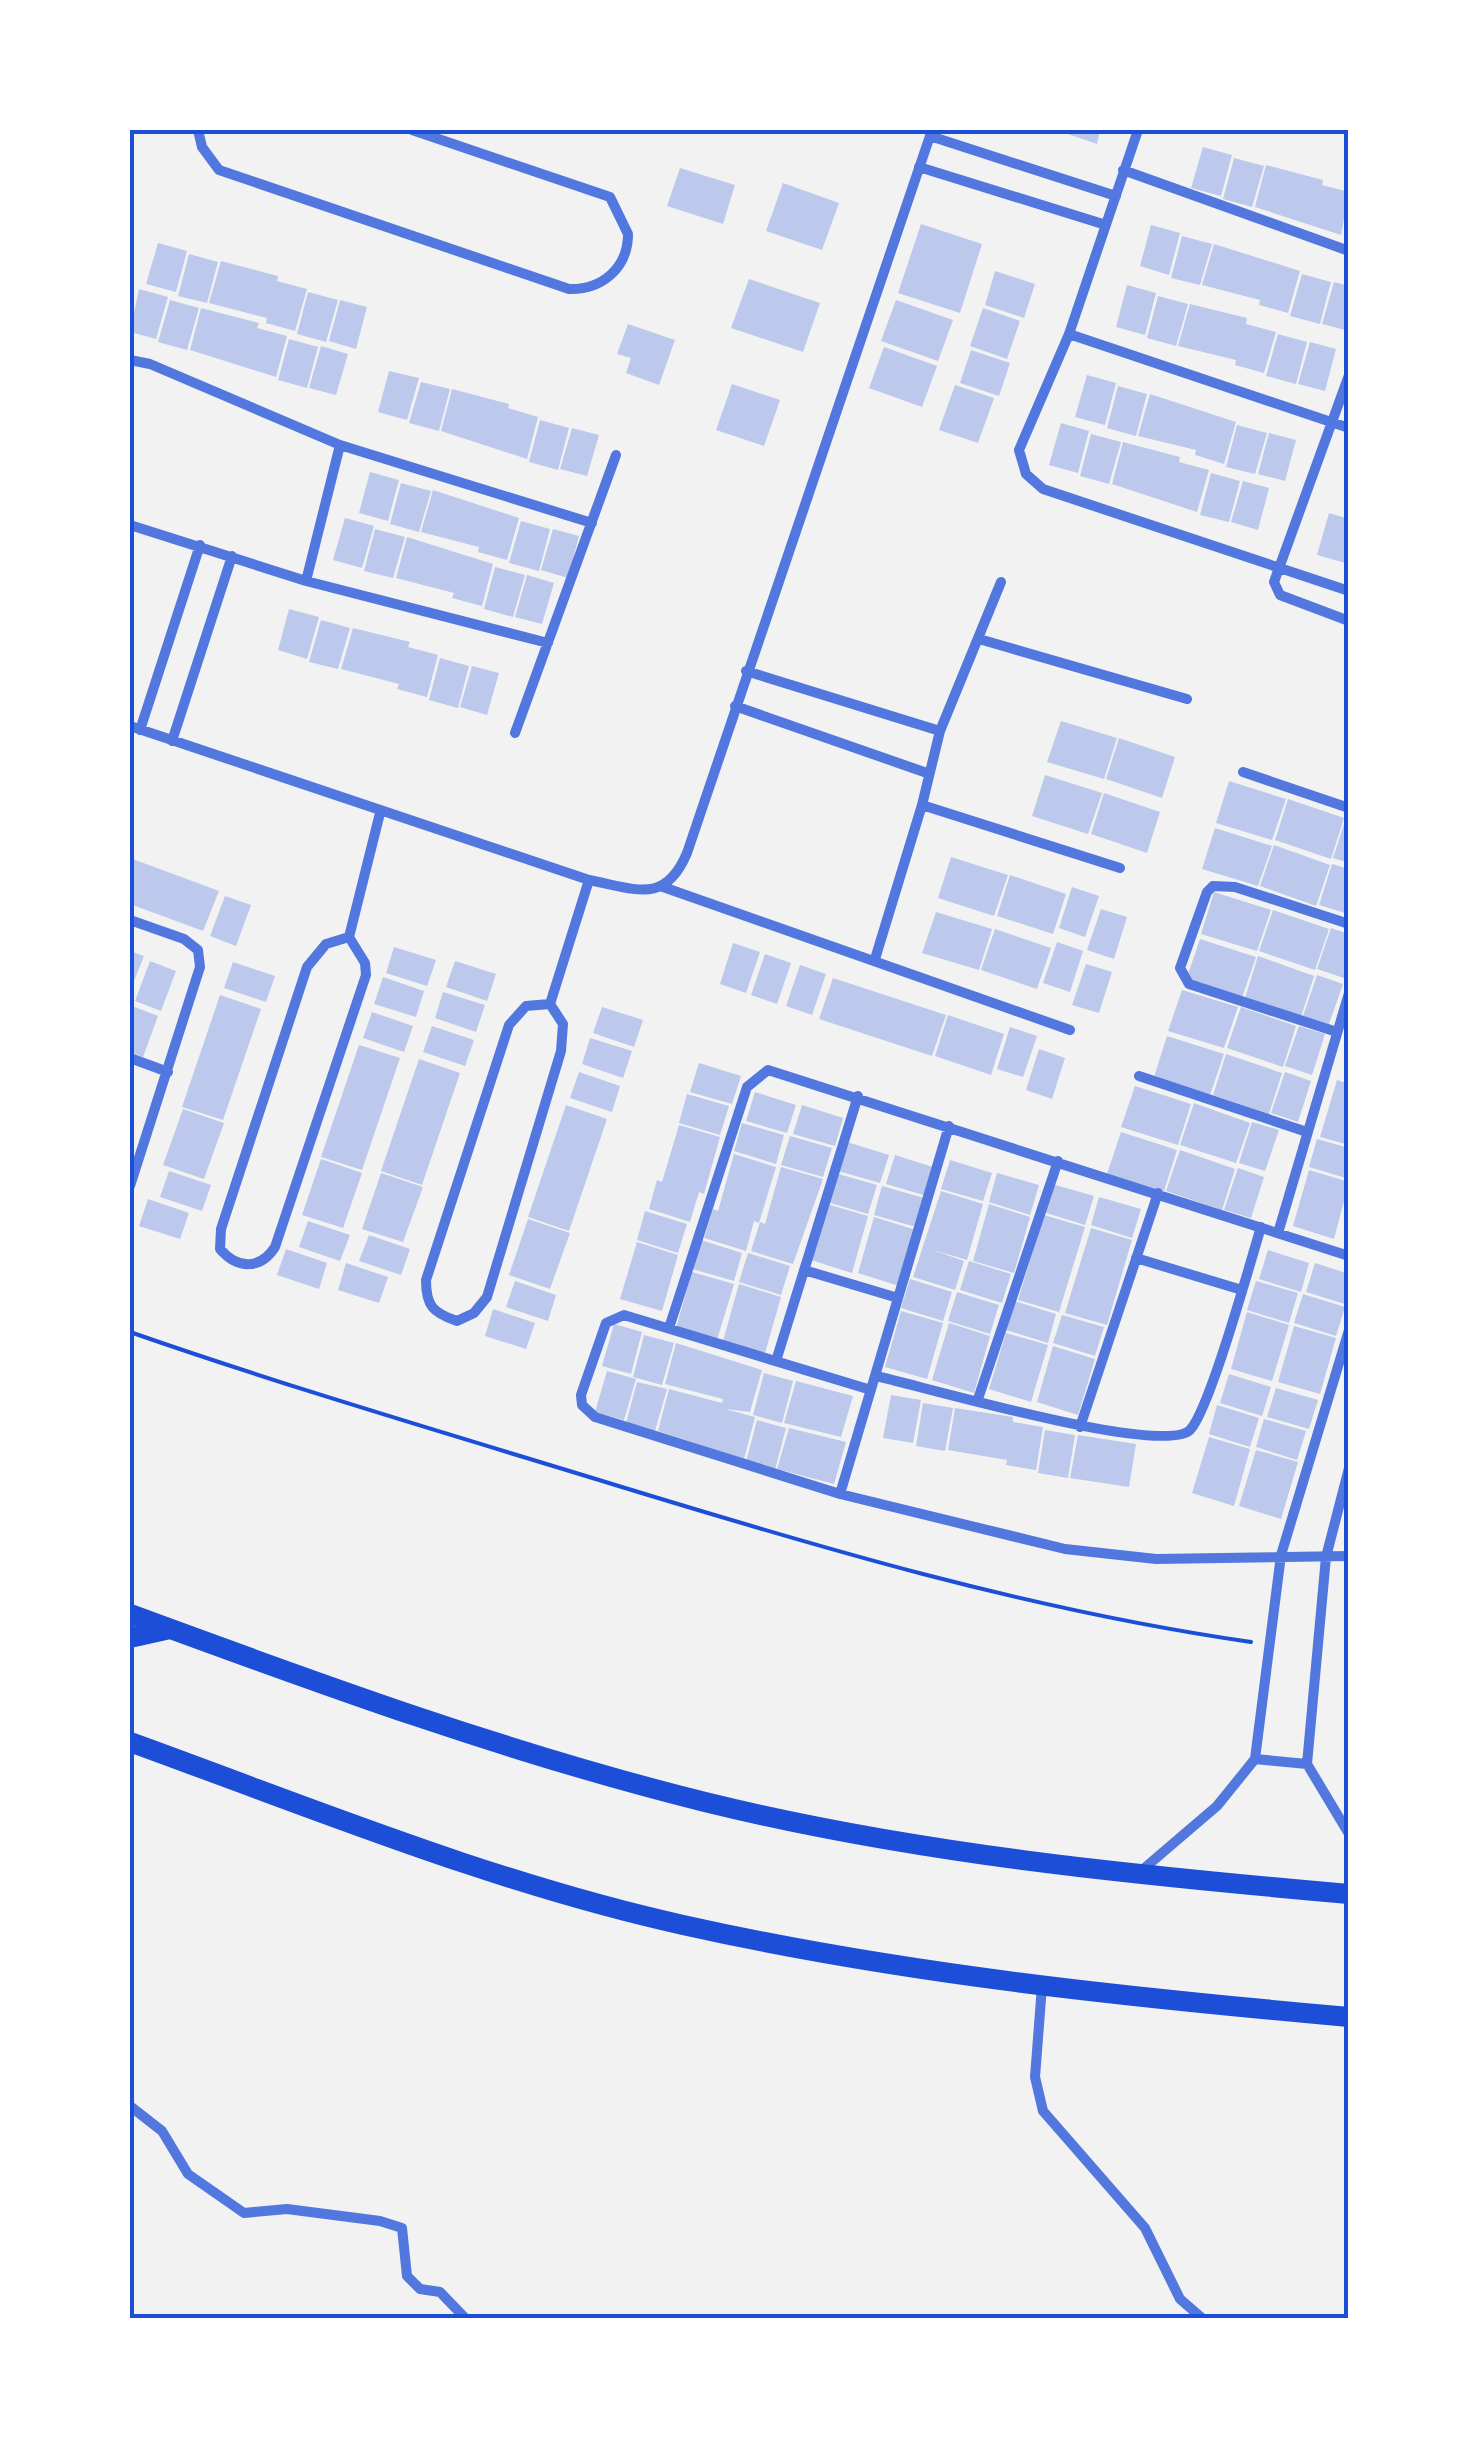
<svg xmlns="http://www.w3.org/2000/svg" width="1479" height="2449" font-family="Ubuntu,sans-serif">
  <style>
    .building { fill: #bdc9ec }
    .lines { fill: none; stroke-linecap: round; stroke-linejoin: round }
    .path { stroke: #1d4ed8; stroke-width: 4 }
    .minor { stroke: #5277de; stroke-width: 10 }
    .trunk { stroke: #1d4ed8; stroke-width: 20 }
    .neatline { fill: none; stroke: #1d4ed8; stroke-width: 4 }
  </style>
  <rect width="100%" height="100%" fill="#f2f2f2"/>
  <path class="building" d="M1056 130H1100L1097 144Z
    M1203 147 1232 155 1221 196 1191 188Z
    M1234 158 1264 166 1252 207 1223 199Z
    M1266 165 1323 180 1322 185 1349 192 1341 235 1255 207Z
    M680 168 735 185 723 224 667 206Z
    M783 183 839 203 822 250 766 231Z
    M921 224 982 244 960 313 898 293Z
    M1151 225 1180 233 1169 275 1140 266Z
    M1182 236 1212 244 1200 285 1171 278Z
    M158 243 187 251 176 292 146 284Z
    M1214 244 1300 271 1288 313 1259 305 1260 300 1202 285Z
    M189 254 218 262 207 303 178 296Z
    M221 261 278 276 277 281 307 289 295 331 266 323 267 318 209 303Z
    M995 271 1035 284 1024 318 985 305Z
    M1302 274 1331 282 1320 324 1290 316Z
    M749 279 820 303 803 352 731 328Z
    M1334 282 1349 286V331L1322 324Z
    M1127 285 1156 293 1145 335 1116 327Z
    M139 289 168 297 156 339 130 332Z
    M308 292 338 300 326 342 297 334Z
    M1158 296 1188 304 1176 346 1147 338Z
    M170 300 199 308 187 350 158 342Z
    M340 300 367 307 356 349 329 341Z
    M896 300 953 320 938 361 881 341Z
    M1190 304 1247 318 1246 324 1276 332 1264 373 1235 365 1236 360 1178 346Z
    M201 308 259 323 257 328 287 336 276 377 190 350Z
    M983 308 1020 321 1007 359 970 346Z
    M628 324 675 340 659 385 626 373 631 358 617 354Z
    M1278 334 1307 342 1296 384 1266 376Z
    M289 339 318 347 307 388 278 380Z
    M1310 342 1336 349 1325 391 1298 384Z
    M321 346 348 354 336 395 309 388Z
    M884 347 937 366 922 407 869 388Z
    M971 350 1010 363 999 396 960 383Z
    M389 371 419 378 407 420 378 412Z
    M1087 375 1116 383 1105 425 1075 417Z
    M421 382 450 389 439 431 409 423Z
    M732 384 780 400 764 446 716 430Z
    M955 385 994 398 978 443 939 430Z
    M1118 386 1147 394 1136 436 1107 428Z
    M452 389 509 404 508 408 538 417 527 459 441 431Z
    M1150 394 1236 422 1224 464 1195 455 1196 450 1138 436Z
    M540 420 569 428 558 470 529 462Z
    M1061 423 1089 431 1078 473 1049 465Z
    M1237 425 1267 433 1255 474 1226 467Z
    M572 428 599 435 587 476 560 469Z
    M1269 433 1296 440 1285 481 1258 474Z
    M1091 434 1121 442 1109 484 1080 476Z
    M1123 442 1180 457 1179 462 1209 470 1197 512 1112 484Z
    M370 472 399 480 388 521 359 513Z
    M1211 473 1240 481 1229 522 1200 515Z
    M1243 481 1269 488 1258 530 1231 522Z
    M401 483 431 491 419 532 390 524Z
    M433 490 519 518 507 560 478 552 479 547 421 532Z
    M1329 513 1349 519 1346 563 1317 555Z
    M345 518 374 526 362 568 333 560Z
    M521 521 550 529 539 571 509 563Z
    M375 529 405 537 393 578 364 571Z
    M553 529 579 536 568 578 541 570Z
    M407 537 493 564 482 606 452 598 454 593 396 578Z
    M495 567 525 575 513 617 484 609Z
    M527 575 554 583 542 624 515 617Z
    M289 609 319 617 307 659 278 650Z
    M321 620 350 628 338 669 309 662Z
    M353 628 410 642 408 647 438 655 427 697 397 689 399 684 341 669Z
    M440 658 469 666 458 708 429 700Z
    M472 666 499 673 487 715 460 707Z
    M1061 721 1117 738 1104 779 1047 762Z
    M1119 738 1175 757 1162 798 1106 779Z
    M1045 775 1102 793 1088 834 1032 816Z
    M1229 781 1286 799 1272 840 1216 823Z
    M1104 793 1160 812 1147 853 1091 834Z
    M1288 799 1344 818 1331 859 1275 840Z
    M1348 812H1349V863L1333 858Z
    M1215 828 1272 846 1258 886 1202 869Z
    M1274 845 1330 865 1316 906 1260 886Z
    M951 857 1008 875 994 916 938 898Z
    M130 858 219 891 203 931 130 904Z
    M1332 864 1349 869 1345 913 1319 905Z
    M1010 875 1066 894 1053 934 997 916Z
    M1072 887 1099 896 1085 937 1059 928Z
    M1214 892 1271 910 1257 951 1201 934Z
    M225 896 251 905 236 946 210 936Z
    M1101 909 1127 917 1114 959 1087 950Z
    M1273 910 1329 929 1315 970 1259 951Z
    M936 912 992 929 979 970 922 953Z
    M1331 928 1349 934 1344 978 1317 969Z
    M995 929 1051 948 1037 989 981 970Z
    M1200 939 1256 957 1242 998 1186 980Z
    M1057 942 1083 951 1070 992 1043 983Z
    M733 943 760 952 746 993 720 984Z
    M394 947 436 960 427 986 386 973Z
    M130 951 144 956 130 991Z
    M765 954 791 963 777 1004 751 995Z
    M1258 956 1314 976 1301 1017 1245 998Z
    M150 961 176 971 161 1011 135 1001Z
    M455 961 496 974 487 1001 446 987Z
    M233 962 275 976 266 1002 224 988Z
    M1086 964 1112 972 1099 1013 1072 1005Z
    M800 965 826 974 812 1015 786 1006Z
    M1317 975 1343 984 1329 1024 1303 1016Z
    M383 977 424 991 416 1017 374 1004Z
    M833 978 946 1015 932 1056 819 1019Z
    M1182 990 1238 1007 1224 1048 1168 1031Z
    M443 992 485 1005 476 1032 435 1018Z
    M220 995 261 1009 223 1120 182 1107Z
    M132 1006 158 1016 143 1057 130 1052Z
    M602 1007 643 1020 634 1047 593 1033Z
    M1241 1007 1296 1026 1283 1067 1227 1048Z
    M372 1012 413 1026 404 1052 363 1038Z
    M948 1015 1004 1034 991 1075 935 1056Z
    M432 1026 474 1040 465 1066 423 1052Z
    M1299 1026 1325 1034 1312 1075 1285 1066Z
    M1010 1027 1037 1036 1023 1077 997 1069Z
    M1167 1036 1224 1054 1210 1095 1154 1077Z
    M590 1038 632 1051 623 1078 582 1064Z
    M359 1045 400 1058 362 1170 321 1157Z
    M1039 1049 1065 1058 1052 1099 1026 1090Z
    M1226 1054 1282 1073 1269 1114 1213 1095Z
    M419 1059 460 1073 422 1185 381 1171Z
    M699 1063 741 1076 732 1104 690 1092Z
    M579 1072 620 1086 612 1112 570 1098Z
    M1285 1072 1311 1081 1298 1122 1271 1113Z
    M1337 1080 1349 1084V1145L1320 1137Z
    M1135 1086 1191 1104 1178 1145 1121 1127Z
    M755 1092 796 1105 787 1133 746 1121Z
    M687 1094 729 1106 720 1135 679 1123Z
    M1194 1103 1250 1123 1236 1163 1180 1145Z
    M566 1105 607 1119 569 1231 528 1217Z
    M802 1105 843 1118 835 1146 793 1134Z
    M183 1109 224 1123 204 1179 163 1165Z
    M1252 1122 1279 1130 1265 1171 1239 1163Z
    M742 1123 784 1135 776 1164 734 1151Z
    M679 1125 720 1137 704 1194 699 1192 690 1222 649 1209 657 1180 662 1182Z
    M1121 1132 1177 1150 1164 1191 1107 1174Z
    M790 1136 832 1148 823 1177 781 1165Z
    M1317 1139 1349 1148V1179L1309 1167Z
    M847 1142 889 1155 880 1183 838 1171Z
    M1180 1150 1235 1169 1222 1210 1166 1191Z
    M734 1154 776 1167 759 1223 754 1221 746 1251 704 1238 713 1209 718 1211Z
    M895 1155 936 1168 927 1196 886 1184Z
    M321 1159 362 1173 343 1228 302 1215Z
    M950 1160 992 1173 983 1201 941 1189Z
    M781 1167 823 1179 793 1264 751 1251 760 1222 765 1224Z
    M1238 1168 1264 1177 1251 1218 1224 1210Z
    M1309 1170 1349 1182 1334 1239 1293 1226Z
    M169 1171 211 1185 202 1211 160 1197Z
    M381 1173 423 1187 403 1242 362 1229Z
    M835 1173 877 1185 868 1214 827 1202Z
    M997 1173 1039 1185 1030 1215 989 1202Z
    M1052 1184 1094 1196 1085 1225 1043 1212Z
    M882 1186 924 1198 916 1227 874 1215Z
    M941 1191 983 1204 967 1260 930 1249 964 1261 955 1290 913 1277Z
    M1099 1197 1141 1209 1132 1238 1091 1225Z
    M148 1199 189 1213 180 1239 139 1226Z
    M827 1204 868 1216 852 1273 811 1260Z
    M989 1204 1030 1217 1014 1273 973 1261Z
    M645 1211 687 1224 678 1253 637 1240Z
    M1044 1215 1085 1227 1059 1312 1018 1300Z
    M874 1217 916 1230 899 1286 858 1273Z
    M528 1219 570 1233 550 1289 509 1275Z
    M308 1221 350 1235 340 1261 299 1247Z
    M1091 1228 1132 1240 1107 1325 1065 1313Z
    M369 1235 410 1249 401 1275 359 1261Z
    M701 1240 742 1253 734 1281 692 1269Z
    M637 1242 678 1255 662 1311 620 1299Z
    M286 1249 327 1263 319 1289 277 1275Z
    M1268 1250 1309 1263 1301 1292 1259 1279Z
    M748 1253 790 1266 781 1295 739 1282Z
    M969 1261 1011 1274 1002 1303 960 1290Z
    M346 1263 388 1277 379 1303 338 1290Z
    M1315 1263 1349 1274 1348 1305 1306 1292Z
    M692 1272 734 1284 717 1340 676 1328Z
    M910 1279 952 1292 943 1321 901 1308Z
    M515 1281 556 1295 548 1321 506 1307Z
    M1256 1281 1298 1293 1289 1323 1247 1310Z
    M739 1284 781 1297 765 1353 723 1341Z
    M957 1292 999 1305 990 1334 948 1321Z
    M1303 1294 1345 1307 1336 1336 1294 1323Z
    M1014 1301 1056 1314 1048 1343 1006 1330Z
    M493 1309 535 1323 526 1349 485 1336Z
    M901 1311 943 1323 927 1379 885 1367Z
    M1247 1312 1289 1325 1272 1381 1231 1369Z
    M1062 1315 1104 1327 1095 1356 1053 1343Z
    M949 1323 990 1336 974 1393 932 1380Z
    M614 1324 642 1332 631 1374 602 1366Z
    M1294 1326 1336 1338 1320 1394 1278 1382Z
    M1006 1333 1048 1345 1031 1402 989 1389Z
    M644 1335 674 1343 662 1385 633 1377Z
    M676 1343 762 1370 750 1412 725 1409 755 1417 744 1459 658 1431 669 1389 722 1403 723 1399 665 1384Z
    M1053 1346 1095 1359 1078 1415 1037 1402Z
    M607 1371 636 1379 624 1420 595 1412Z
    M764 1373 793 1381 782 1423 753 1415Z
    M1229 1374 1271 1387 1262 1416 1220 1403Z
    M796 1381 853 1396 841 1437 784 1423Z
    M637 1382 667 1389 655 1431 626 1423Z
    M1276 1388 1318 1400 1309 1429 1267 1417Z
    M891 1395 921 1400 913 1443 883 1438Z
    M923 1403 953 1408 945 1451 916 1446Z
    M1217 1405 1259 1418 1250 1447 1209 1434Z
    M955 1408 1013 1417V1422L1043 1427 1036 1470 1006 1465 1007 1460 948 1450Z
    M1264 1419 1306 1431 1297 1460 1256 1447Z
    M757 1420 786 1428 775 1470 746 1462Z
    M789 1428 846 1442 834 1484 777 1469Z
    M1045 1430 1075 1435 1068 1478 1038 1473Z
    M1078 1435 1136 1444 1129 1487 1070 1478Z
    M1209 1437 1250 1449 1234 1506 1192 1493Z
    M1256 1450 1298 1462 1281 1519 1239 1506Z"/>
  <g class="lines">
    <path class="path" d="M130 1332C285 1386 442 1432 599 1480 814 1546 1028 1610 1251 1642"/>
    <path class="minor" d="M198 130 202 147 219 170 569 289C602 290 628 268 628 234L610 197 412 130
      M1138 130 1069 334 1019 450 1026 474 1043 489 1349 591
      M930 136 1116 196
      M919 167 1106 225
      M1123 170 1349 251
      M1069 334 1349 428
      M130 360 150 364 340 445 592 523
      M1349 375 1274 582 1280 595 1349 621
      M130 525 306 581 548 643
      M306 581 340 445
      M979 639 1187 699
      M746 671 940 731
      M735 706 927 773
      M130 726 589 880C636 889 665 905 687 853L932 130
      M140 730 200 545
      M515 733 616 455
      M172 741 232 556
      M1243 772 1349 808
      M922 805 1120 868
      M663 887 1070 1030
      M130 920 184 939 198 950 200 967 130 1186
      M349 937 326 944 307 967 221 1229 220 1249C238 1270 261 1269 275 1247L366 975 365 963 349 937 380 813
      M875 959 922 805 940 731 1001 582
      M550 1004 526 1006 509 1025 426 1280C426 1306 433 1313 457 1321L474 1313 487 1297 561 1051 563 1024 550 1004 589 880
      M1337 1032 1189 984 1180 968 1207 892 1213 886 1235 887 1349 924
      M130 1058 168 1072
      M1139 1076 1307 1132
      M1278 1233 1349 993
      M1136 1258 1242 1290
      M804 1270 898 1298
      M669 1328 747 1087 768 1070 1349 1256
      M776 1361 858 1096
      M876 1376C922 1386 1164 1457 1190 1430 1210 1409 1250 1263 1261 1227
      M871 1390 624 1315 606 1323 581 1395 582 1405 595 1417 840 1494 1065 1549 1156 1559 1349 1556
      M978 1399 1058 1161
      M1080 1427 1158 1193
      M1349 1468 1326 1557 1307 1764 1349 1834
      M840 1494 949 1126
      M1255 1759 1307 1764
      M1141 1871 1217 1806 1255 1759 1281 1555 1349 1330
      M1042 1986 1035 2077 1043 2111 1145 2228 1180 2299 1203 2319
      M130 2106 162 2131 188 2174 244 2213 287 2209 380 2221 402 2228 407 2276 420 2289 440 2292 466 2319"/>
    <path class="trunk" d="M130 1614C320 1684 508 1753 705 1802 916 1854 1133 1875 1349 1894
      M130 1638 170 1629
      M130 1742C312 1808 494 1883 683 1925 902 1974 1126 1997 1349 2017"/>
  </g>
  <rect width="1479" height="2449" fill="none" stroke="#ffffff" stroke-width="265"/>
  <rect x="132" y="132" width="1214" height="2184" class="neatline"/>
</svg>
